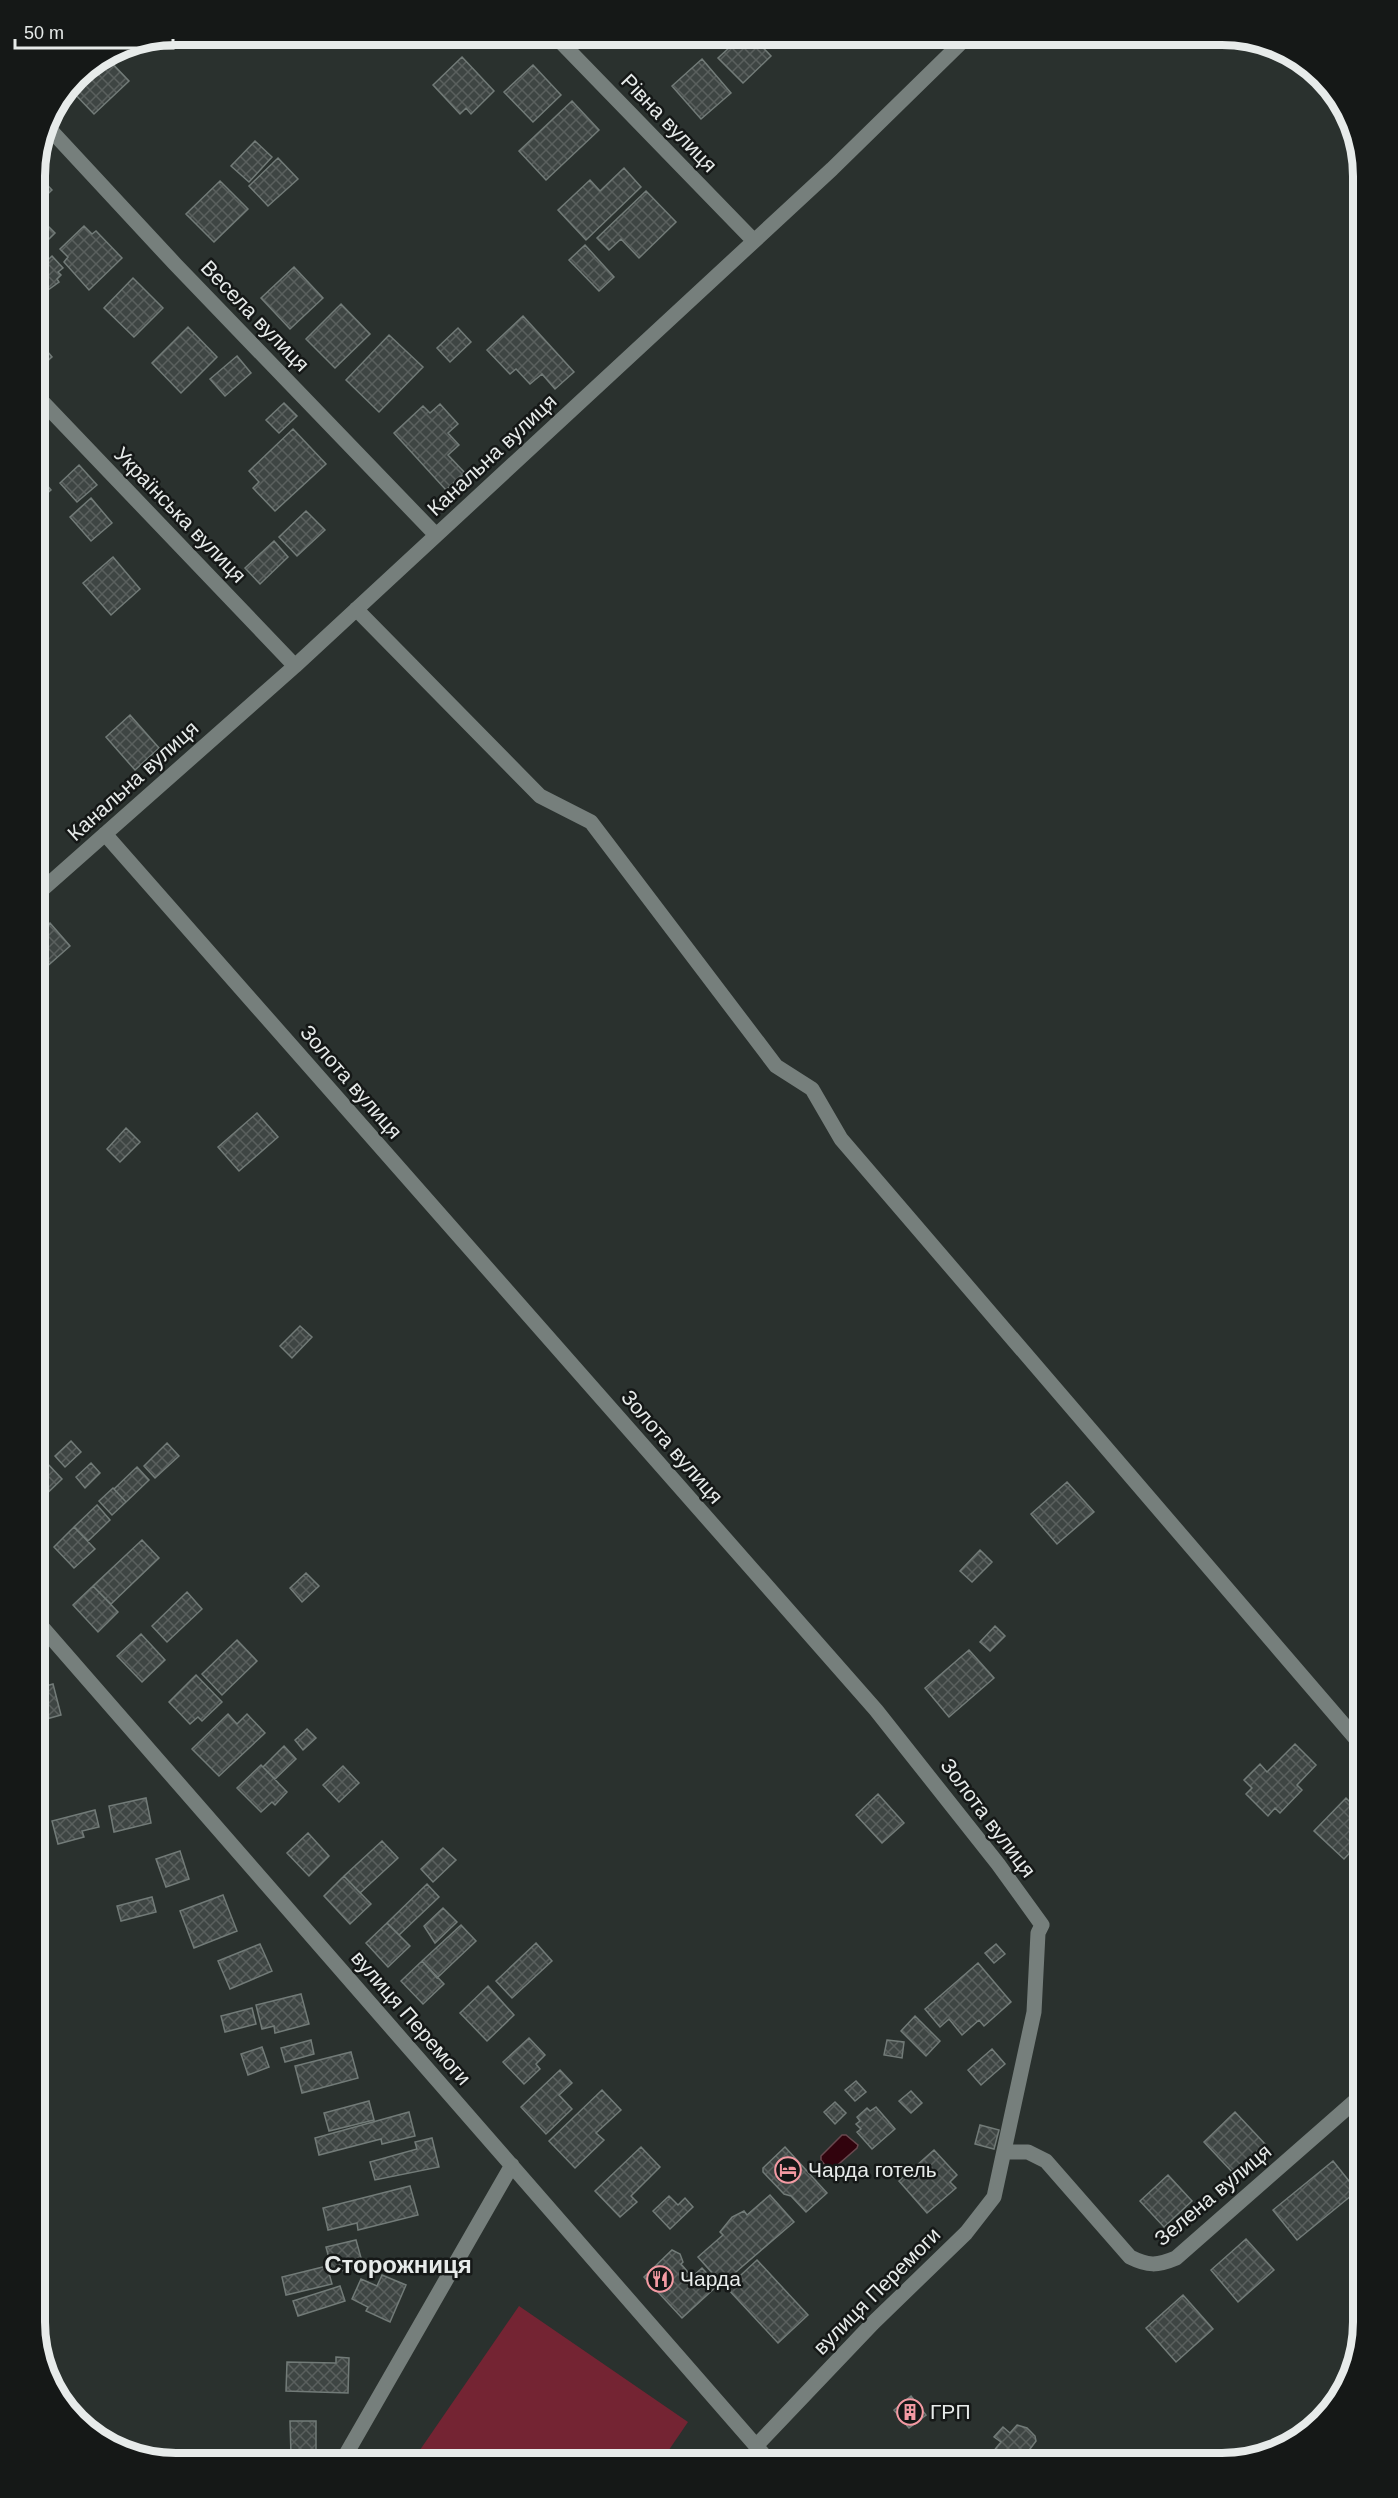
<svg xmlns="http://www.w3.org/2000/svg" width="1398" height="2498" font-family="Helvetica,sans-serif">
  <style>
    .pitch { fill: #742433 }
    .water { fill: #31030d; stroke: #68494f; stroke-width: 1.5 }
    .building { fill: url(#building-cross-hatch); stroke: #727b78; stroke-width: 1.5 }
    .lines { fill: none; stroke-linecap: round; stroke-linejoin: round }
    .minor { stroke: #767f7c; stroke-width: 15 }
    .labels { text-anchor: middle; stroke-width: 5; stroke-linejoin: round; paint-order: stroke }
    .street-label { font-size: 21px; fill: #e7ebea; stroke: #151817 }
    .poi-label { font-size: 21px; fill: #e7ebea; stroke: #151817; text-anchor: start }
    .quarter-label { font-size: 24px; font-weight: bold; fill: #e7ebea; stroke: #151817 }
    .rim { fill: none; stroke: #e7ebea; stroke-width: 8 }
  </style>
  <defs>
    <pattern id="building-cross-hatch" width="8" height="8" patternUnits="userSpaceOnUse" patternTransform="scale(1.5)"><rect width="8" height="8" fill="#3e4543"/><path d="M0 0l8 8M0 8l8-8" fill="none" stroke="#5a605e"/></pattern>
  </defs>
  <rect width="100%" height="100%" fill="#2a312e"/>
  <path class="pitch" d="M519 2306 688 2422 660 2463H411Z"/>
  <path class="water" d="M842 2135H846L858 2145 857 2148 833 2169H828L821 2160V2156Z"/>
  <path class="building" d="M743 35H751L771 56 743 83 718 58Z
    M106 57 129 81 94 114 71 90Z
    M462 57 494 91 471 114 466 108 460 114 433 85Z
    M702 59 731 93 701 119 672 86Z
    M533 65 561 95 533 122 504 92Z
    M572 101 599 130 546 180 519 151Z
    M255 141 272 157 249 182 231 166Z
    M278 158 298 179 268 206 249 186Z
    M624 168 641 187 586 240 558 210 590 180 600 191Z
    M37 174 52 190 35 206V177Z
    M220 181 248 209 214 242 186 214Z
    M646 191 676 222 639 258 621 239 609 250 597 238Z
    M41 219 55 233 35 253V225Z
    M84 226 92 234 96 231 122 258 89 290 64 262 68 257 60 249Z
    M585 245 614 277 599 291 569 260Z
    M52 256 63 268 58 272 61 275 57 279 59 282 37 298 35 295V272Z
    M294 267 323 298 290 329 261 298Z
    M133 278 163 308 134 337 104 308Z
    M341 304 370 334 335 368 306 339Z
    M523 316 574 372 555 389 542 374 530 384 516 369 510 374 487 350Z
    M188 327 217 357 181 393 152 363Z
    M458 328 471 342 450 362 437 348Z
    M389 335 423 367 379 412 346 380Z
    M37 339 52 357 35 372V341Z
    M237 356 251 373 225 396 210 379Z
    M284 403 297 416 279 433 266 420Z
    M440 404 458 424 448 433 459 445 448 455 465 473 446 490 394 433 423 406 430 413Z
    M293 429 326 464 275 511 253 488 259 482 249 471Z
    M79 465 97 485 77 502 60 483Z
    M35 471 51 490 35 504Z
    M91 498 112 523 91 541 70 517Z
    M306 511 325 530 297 556 279 537Z
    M274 541 288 557 260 584 245 568Z
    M113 557 140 589 111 615 83 583Z
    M130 715 159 748 135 770 106 737Z
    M50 923 70 946 35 977V936Z
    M257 1113 278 1137 239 1171 218 1147Z
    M126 1128 140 1142 120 1162 107 1149Z
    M300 1326 312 1337 292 1358 280 1346Z
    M71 1441 81 1452 65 1467 55 1456Z
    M167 1443 179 1456 155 1478 144 1466Z
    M46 1462 62 1479 35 1505V1472Z
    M91 1463 100 1473 85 1488 76 1477Z
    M137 1467 149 1480 126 1502 114 1489Z
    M1067 1482 1094 1512 1057 1544 1031 1514Z
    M113 1488 126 1502 112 1515 99 1501Z
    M97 1505 110 1520 88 1541 74 1527Z
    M74 1527 95 1549 74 1568 54 1547Z
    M142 1540 159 1558 111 1604 93 1586Z
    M980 1550 992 1562 972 1582 960 1571Z
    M306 1573 319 1586 302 1602 290 1588Z
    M93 1586 118 1612 98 1632 73 1605Z
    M187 1592 202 1609 167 1642 152 1626Z
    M995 1626 1005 1636 990 1651 980 1642Z
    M141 1634 165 1660 142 1682 117 1656Z
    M237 1640 257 1661 222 1695 202 1674Z
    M969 1650 994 1678 949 1717 925 1688Z
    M35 1663 46 1676 35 1686Z
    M196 1675 222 1702 202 1721 198 1717 190 1724 169 1702Z
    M53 1684 61 1715 43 1720 35 1689Z
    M228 1714 237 1724 247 1714 265 1733 219 1776 192 1749Z
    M307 1729 316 1738 303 1750 295 1740Z
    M1295 1744 1316 1765 1297 1785 1302 1790 1280 1813 1275 1808 1268 1816 1246 1794 1252 1788 1244 1780 1260 1764 1267 1772Z
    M284 1746 296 1759 275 1779 263 1767Z
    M261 1765 287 1792 275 1805 272 1802 261 1812 237 1788Z
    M343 1766 359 1783 339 1802 323 1785Z
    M878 1794 904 1823 882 1843 856 1815Z
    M146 1798 151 1823 114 1832 109 1806Z
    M1346 1798 1363 1815V1839L1344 1859 1314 1831Z
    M95 1810 99 1827 82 1831 84 1837 58 1844 52 1821Z
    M308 1833 329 1856 309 1876 287 1853Z
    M382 1841 398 1858 360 1893 344 1876Z
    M443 1848 456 1860 433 1882 421 1869Z
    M180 1851 189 1879 166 1887 156 1859Z
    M344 1876 371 1904 350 1924 324 1896Z
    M427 1884 439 1897 399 1935 387 1923Z
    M223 1895 237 1931 194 1948 180 1911Z
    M152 1897 156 1912 121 1921 117 1906Z
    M443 1908 457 1922 435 1943 424 1926Z
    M387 1923 410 1946 388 1967 366 1943Z
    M461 1925 476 1941 437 1978 422 1961Z
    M536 1943 552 1961 512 1998 496 1981Z
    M260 1944 272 1971 230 1989 218 1961Z
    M996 1944 1005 1954 994 1963 985 1953Z
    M422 1961 444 1984 423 2004 401 1981Z
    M978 1963 1011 2002 984 2026 979 2020 962 2035 949 2019 940 2027 925 2009Z
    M488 1986 514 2015 487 2041 460 2013Z
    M301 1994 309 2024 275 2033 274 2026 262 2029 256 2005Z
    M252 2008 256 2024 225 2032 221 2016Z
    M915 2016 940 2041 926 2056 901 2031Z
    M529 2038 545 2055 536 2064 540 2069 524 2084 503 2062Z
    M311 2040 314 2054 285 2062 281 2048Z
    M887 2040 904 2042 902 2058 884 2055Z
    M262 2047 269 2067 248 2075 241 2054Z
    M992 2049 1005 2064 981 2085 968 2070Z
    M351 2052 358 2078 302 2093 295 2066Z
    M560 2070 572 2083 559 2095 572 2109 546 2134 521 2107Z
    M856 2081 866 2092 855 2101 845 2090Z
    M602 2090 621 2110 596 2133 604 2140 575 2168 549 2141Z
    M911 2091 922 2103 911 2113 899 2101Z
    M369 2101 374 2120 329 2131 324 2113Z
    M835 2102 846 2113 835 2124 824 2112Z
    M876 2107 895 2129 872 2149 857 2132 861 2129 856 2124 860 2121 857 2117 867 2108 870 2111Z
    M409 2112 415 2136 382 2144 381 2139 319 2155 315 2138Z
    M1235 2112 1265 2144 1234 2174 1204 2142Z
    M980 2125 999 2130 994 2149 975 2144Z
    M1363 2133V2145L1357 2138Z
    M432 2138 439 2167 375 2180 370 2162 417 2149 415 2142Z
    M641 2147 660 2167 631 2196 637 2202 620 2217 595 2191Z
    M785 2147 827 2193 806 2212 791 2196 784 2194 763 2172V2168Z
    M934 2150 957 2175 950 2182 956 2188 927 2213 899 2181Z
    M1333 2161 1357 2191 1297 2240 1273 2210Z
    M1168 2175 1192 2201 1164 2227 1140 2201Z
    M410 2186 418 2215 358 2230 357 2223 328 2230 323 2208Z
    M770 2195 794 2222 722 2284 698 2257 723 2235 720 2232 732 2217 744 2211 747 2215Z
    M669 2196 678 2205 685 2198 693 2207 670 2229 653 2211Z
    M1246 2239 1274 2270 1238 2302 1211 2270Z
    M356 2240 363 2265 333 2273 326 2247Z
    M672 2250 680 2254 683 2262 681 2264 692 2277 702 2268 718 2285 682 2318 644 2277Z
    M757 2260 808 2315 778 2343 727 2288Z
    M327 2266 332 2284 286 2295 282 2277Z
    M382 2275 406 2285 390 2322 366 2311 368 2307 352 2299 361 2279 377 2286Z
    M340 2286 345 2301 298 2316 293 2301Z
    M1183 2295 1213 2329 1176 2362 1146 2328Z
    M45 2326 51 2359 43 2360 36 2328Z
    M336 2357 349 2358 348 2393 286 2391 287 2362 336 2363Z
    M911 2396 926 2415 909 2428 894 2410Z
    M290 2421H316V2454H291Z
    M1017 2425 1027 2428 1035 2436 1036 2441 1030 2449 1038 2456 1031 2463 1022 2460 1020 2463H984L1001 2442 994 2437 1003 2427 1010 2433Z"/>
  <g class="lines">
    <path class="minor" d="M554 35 754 241
      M45 124 175 264 436 535
      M35 394 295 666
      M356 609 540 796 591 822 776 1066 812 1089 841 1139 1363 1747
      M105 834 876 1710 998 1864 1042 1925 1038 1933 1034 2012 994 2197 966 2233 873 2323 756 2446
      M35 896 295 666 832 169 969 35
      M35 1619 771 2463
      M1005 2152H1028L1046 2161 1130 2257C1148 2266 1157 2266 1176 2258L1363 2094
      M341 2463 512 2165"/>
  </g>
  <defs>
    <g id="hotel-ring" transform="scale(1.35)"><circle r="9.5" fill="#151817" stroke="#f49aa3" stroke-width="1.5"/><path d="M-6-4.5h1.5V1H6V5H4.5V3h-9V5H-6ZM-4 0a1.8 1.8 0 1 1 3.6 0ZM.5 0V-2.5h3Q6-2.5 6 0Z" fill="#f49aa3"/></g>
    <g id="restaurant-ring" transform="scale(1.35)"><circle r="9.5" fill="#151817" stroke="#f49aa3" stroke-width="1.5"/><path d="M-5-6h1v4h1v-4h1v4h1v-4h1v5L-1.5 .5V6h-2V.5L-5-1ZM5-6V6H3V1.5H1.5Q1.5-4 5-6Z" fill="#f49aa3"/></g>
    <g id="building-ring" transform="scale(1.35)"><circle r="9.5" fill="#151817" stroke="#f49aa3" stroke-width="1.5"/><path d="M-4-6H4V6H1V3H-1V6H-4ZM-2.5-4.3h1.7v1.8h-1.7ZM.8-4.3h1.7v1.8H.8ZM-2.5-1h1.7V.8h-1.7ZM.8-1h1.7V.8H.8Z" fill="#f49aa3"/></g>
  </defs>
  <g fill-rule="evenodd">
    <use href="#hotel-ring" x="788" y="2170"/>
    <use href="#restaurant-ring" x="660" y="2279"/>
    <use href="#building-ring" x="910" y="2412"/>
  </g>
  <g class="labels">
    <g class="street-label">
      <text transform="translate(669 123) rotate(46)" y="7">Рівна вулиця</text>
      <text transform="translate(255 316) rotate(46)" y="7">Весела вулиця</text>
      <text transform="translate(492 455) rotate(-43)" y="7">Канальна вулиця</text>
      <text transform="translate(180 515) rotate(46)" y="7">Українська вулиця</text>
      <text transform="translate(133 781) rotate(-42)" y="7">Канальна вулиця</text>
      <text transform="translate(351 1082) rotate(49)" y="7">Золота вулиця</text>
      <text transform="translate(672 1447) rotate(49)" y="7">Золота вулиця</text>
      <text transform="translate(988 1818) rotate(53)" y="7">Золота вулиця</text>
      <text transform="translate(411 2018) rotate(49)" y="7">вулиця Перемоги</text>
      <text transform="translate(1213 2195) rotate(-40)" y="7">Зелена вулиця</text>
      <text transform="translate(877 2291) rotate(-45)" y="7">вулиця Перемоги</text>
    </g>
    <g class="poi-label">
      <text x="808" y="2177">Чарда готель</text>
      <text x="680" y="2286">Чарда</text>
      <text x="930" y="2419">ГРП</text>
    </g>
    <g class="quarter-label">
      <text x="398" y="2273">Сторожниця</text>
    </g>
  </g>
  <path d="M0 0H1398V2498H0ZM176 45H1222A131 131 0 0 1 1353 176V2322A131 131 0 0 1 1222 2453H176A131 131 0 0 1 45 2322V176A131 131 0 0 1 176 45Z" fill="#151817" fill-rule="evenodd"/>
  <path class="rim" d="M176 45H1222A131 131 0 0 1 1353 176V2322A131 131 0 0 1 1222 2453H176A131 131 0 0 1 45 2322V176A131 131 0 0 1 176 45Z"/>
  <path d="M15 39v9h158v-9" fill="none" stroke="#e7ebea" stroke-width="3"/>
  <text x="24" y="39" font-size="18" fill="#e7ebea" stroke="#151817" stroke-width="4.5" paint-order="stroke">50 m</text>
</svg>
